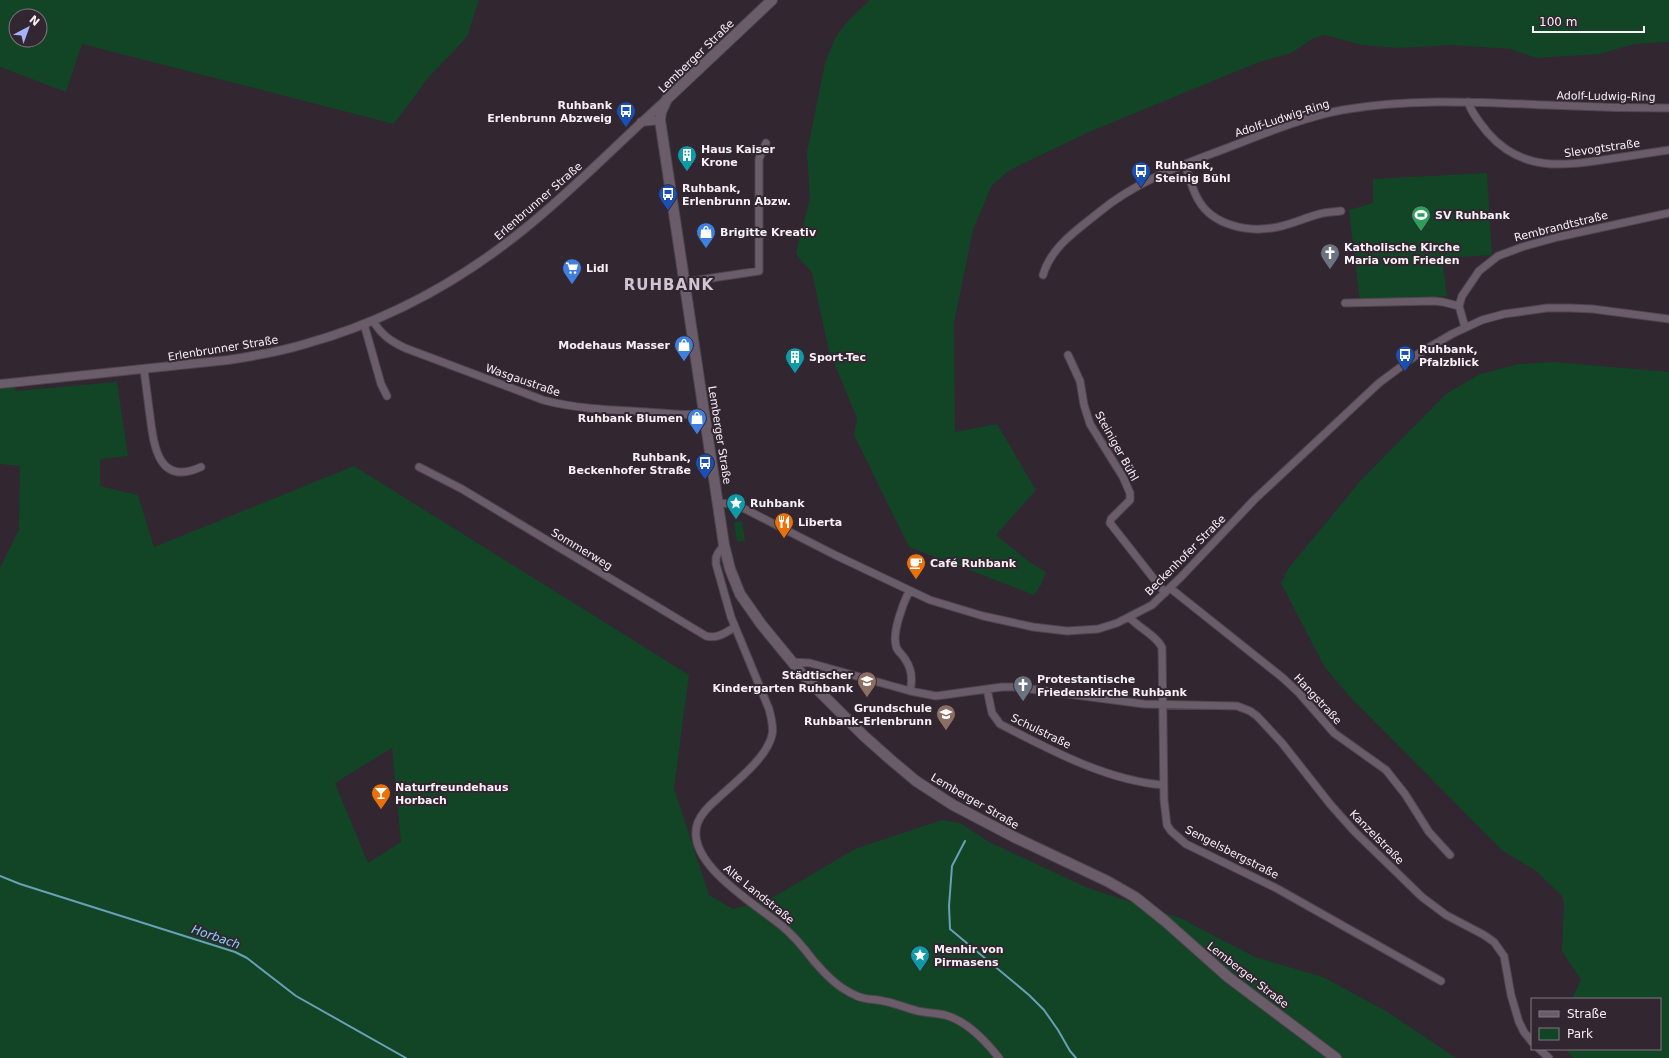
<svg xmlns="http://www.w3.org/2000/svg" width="1669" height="1058" font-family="'DejaVu Sans',sans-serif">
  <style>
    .green { fill: #114526; fill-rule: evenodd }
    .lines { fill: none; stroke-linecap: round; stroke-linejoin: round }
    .stream { stroke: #68a0b6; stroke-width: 2 }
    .minor-casing { stroke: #4f454e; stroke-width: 9 }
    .tertiary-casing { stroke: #4f454e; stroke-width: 10 }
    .secondary-casing { stroke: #4f454e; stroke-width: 12 }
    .minor { stroke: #6a5d69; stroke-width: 7 }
    .tertiary { stroke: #6a5d69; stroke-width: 8 }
    .secondary { stroke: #6a5d69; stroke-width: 10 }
    .labels { text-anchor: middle; stroke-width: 4; stroke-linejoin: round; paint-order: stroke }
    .street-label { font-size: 11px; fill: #f7eff6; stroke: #322631 }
    .poi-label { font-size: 11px; font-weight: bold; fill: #f7eff6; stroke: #322631; text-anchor: start }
    .water-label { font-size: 12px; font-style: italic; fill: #80d6f6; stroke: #322631 }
    .district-label { font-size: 15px; font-weight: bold; letter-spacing: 1px; fill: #d3c4d2; stroke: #322631 }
  </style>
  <rect width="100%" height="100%" fill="#322631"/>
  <path class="green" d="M0 0H479L467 37 428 78 394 124 82 44 66 92 0 67ZM16 16H40V40H16Z
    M870 0H1669V42L1634 44 1600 54 1536 58 1511 49 1452 45 1399 48 1362 45 1325 35 1314 38 1291 53 1259 62 1089 132 1010 170 992 185 973 230 954 323 955 432 997 424 1036 490 996 535 1031 563 1046 572 1041 585 1034 595 909 547 854 435 857 418 829 351 812 273C806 264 799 261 796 252L810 199 807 152 825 63 835 38 847 22Z
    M1487 173 1492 255 1442 258 1447 296 1360 302 1349 210 1373 203V179Z
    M1554 362 1669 372V1058H1573L1565 1049H1660V999H1572L1581 980 1562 951 1564 903 1562 896 1536 871 1503 851 1349 696 1324 666 1281 583 1288 569 1361 480 1446 394 1480 374 1519 364Z
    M117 382 128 456 100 459V486L138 495 154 547 354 466 689 675 674 788 709 895 733 909 770 899 855 849 942 820 960 823 989 842 1088 888 1180 918 1255 957 1323 977 1386 1011 1456 1058H0V568L19 530 20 466 0 464V389L15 387V391ZM392 748 401 842 368 863 335 783Z
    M742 521 745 541 737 542 734 522Z"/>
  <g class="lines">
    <path class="stream" d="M965 841 952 866 949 906 950 929 1029 995 1044 1010 1058 1030 1070 1051 1076 1058
      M0 876 20 884 235 952 247 958 296 996 406 1058"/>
    <g class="minor-casing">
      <path id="minor" d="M1468 102C1472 114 1480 123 1488 133 1522 172 1563 166 1609 159 1629 156 1649 153 1669 150
        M1185 164C1189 176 1192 190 1199 201 1213 225 1247 232 1272 228 1288 226 1304 218 1319 214 1326 212 1334 212 1341 211
        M1043 275C1051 247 1077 230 1098 213 1134 183 1176 167 1219 151 1259 136 1300 118 1342 110 1410 98 1478 102 1546 105 1587 107 1628 108 1669 108
        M685 282 759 271V159L766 143
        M1345 303 1434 301 1443 302 1459 306
        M373 321C381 334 390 341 405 348L543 400C576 409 612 410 647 412 666 413 686 417 705 412
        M364 324 381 384 387 396
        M1465 327 1459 306 1462 296 1479 271 1498 256 1522 247 1558 237 1669 213
        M1068 355 1080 381 1084 405 1090 424 1123 477 1130 493V500L1111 519 1110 523 1165 593
        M144 370C146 385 148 401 150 416 154 448 159 486 201 467
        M419 467 462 489 706 636C717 639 725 633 735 627
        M718 503 732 504 745 509 835 555 930 600 983 616 1033 627 1067 631 1098 629 1117 623 1152 605 1181 577 1255 499 1379 383 1418 354 1452 334 1482 320 1504 314 1547 308H1570L1593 309 1669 319
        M724 545 718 553 716 558V564L731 617 769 709C771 717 774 727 772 735 767 758 734 783 717 799 710 805 702 812 698 822 682 862 757 905 782 926 794 936 804 948 813 960 826 975 838 988 857 996 865 1000 875 999 883 1001 895 1003 906 1008 918 1011 927 1013 936 1013 945 1015 967 1021 985 1040 999 1058
        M1170 588 1283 678 1299 693 1334 733 1386 770 1405 794 1429 832 1450 855
        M909 591C903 604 892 632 896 646 897 651 902 654 905 659 912 669 913 679 910 691
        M1130 618C1138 627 1158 637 1162 648L1164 800 1167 825 1171 831 1186 844 1276 888 1441 981
        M791 662 810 663 910 691 936 696 1002 687H1015L1144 704 1237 706 1250 711 1257 716 1282 743 1330 804 1354 831 1422 897 1446 915 1484 935 1494 942 1504 956 1511 995 1519 1022 1524 1032 1532 1042
        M987 689 992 713 1000 724C1051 750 1105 780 1163 785
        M1539 1049 1549 1058"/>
    </g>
    <g class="tertiary-casing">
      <path id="tertiary" d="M641 122 660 120
        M0 384 228 360C254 356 279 352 305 344 384 322 459 282 523 230 573 190 618 143 666 100"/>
    </g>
    <g class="secondary-casing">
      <path id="secondary" d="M772 0 667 99 661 112 660 120 724 545 730 569 740 594 761 624 802 674 864 736 891 760 916 781 953 805 1014 837 1107 881 1135 897 1165 921 1228 977 1336 1058"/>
    </g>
    <use href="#minor" class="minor"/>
    <use href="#tertiary" class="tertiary"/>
    <use href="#secondary" class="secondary"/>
  </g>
  <defs>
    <g id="bus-pin" transform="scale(1)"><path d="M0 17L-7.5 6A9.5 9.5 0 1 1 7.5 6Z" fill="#1a4fb4" stroke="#322631"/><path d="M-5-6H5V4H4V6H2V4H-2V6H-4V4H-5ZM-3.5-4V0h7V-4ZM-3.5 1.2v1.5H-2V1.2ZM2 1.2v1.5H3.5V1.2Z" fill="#fff"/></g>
    <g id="building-pin" transform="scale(1)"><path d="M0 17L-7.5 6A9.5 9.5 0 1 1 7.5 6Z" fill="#0f9aa8" stroke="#322631"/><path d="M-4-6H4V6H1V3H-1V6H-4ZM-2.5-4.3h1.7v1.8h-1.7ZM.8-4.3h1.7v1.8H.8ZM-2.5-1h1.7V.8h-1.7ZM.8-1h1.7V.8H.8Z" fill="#fff"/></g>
    <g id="stadium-pin" transform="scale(1)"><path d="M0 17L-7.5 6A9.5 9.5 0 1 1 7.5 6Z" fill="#2e9e5b" stroke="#322631"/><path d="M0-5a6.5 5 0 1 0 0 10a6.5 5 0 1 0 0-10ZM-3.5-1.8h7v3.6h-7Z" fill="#fff"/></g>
    <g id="shop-pin" transform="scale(1)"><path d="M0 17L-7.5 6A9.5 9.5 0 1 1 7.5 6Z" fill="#3f7fe0" stroke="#322631"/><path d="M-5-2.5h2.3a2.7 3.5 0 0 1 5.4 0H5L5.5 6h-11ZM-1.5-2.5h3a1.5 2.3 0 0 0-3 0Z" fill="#fff"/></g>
    <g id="church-pin" transform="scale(1)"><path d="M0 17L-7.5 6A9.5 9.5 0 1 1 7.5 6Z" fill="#6b7280" stroke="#322631"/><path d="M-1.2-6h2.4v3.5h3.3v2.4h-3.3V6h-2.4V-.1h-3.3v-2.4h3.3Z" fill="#fff"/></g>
    <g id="supermarket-pin" transform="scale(1)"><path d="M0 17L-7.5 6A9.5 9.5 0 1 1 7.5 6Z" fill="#3f7fe0" stroke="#322631"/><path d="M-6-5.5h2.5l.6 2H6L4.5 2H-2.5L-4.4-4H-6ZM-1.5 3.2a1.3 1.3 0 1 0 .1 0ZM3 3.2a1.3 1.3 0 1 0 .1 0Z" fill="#fff"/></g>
    <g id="sight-pin" transform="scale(1)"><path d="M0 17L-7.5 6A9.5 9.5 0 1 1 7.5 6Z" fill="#0f9aa8" stroke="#322631"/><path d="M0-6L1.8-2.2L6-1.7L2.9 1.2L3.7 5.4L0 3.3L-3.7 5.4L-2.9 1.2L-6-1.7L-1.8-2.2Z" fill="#fff"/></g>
    <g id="restaurant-pin" transform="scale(1)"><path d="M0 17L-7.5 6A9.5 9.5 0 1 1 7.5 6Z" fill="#e8710a" stroke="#322631"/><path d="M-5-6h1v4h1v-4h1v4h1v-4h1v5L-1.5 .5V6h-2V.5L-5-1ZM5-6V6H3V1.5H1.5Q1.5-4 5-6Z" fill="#fff"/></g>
    <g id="cafe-pin" transform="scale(1)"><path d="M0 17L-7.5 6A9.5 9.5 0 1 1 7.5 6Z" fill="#e8710a" stroke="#322631"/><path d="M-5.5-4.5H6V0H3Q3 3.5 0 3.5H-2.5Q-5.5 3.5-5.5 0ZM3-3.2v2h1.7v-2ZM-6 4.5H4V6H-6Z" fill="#fff"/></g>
    <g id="school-pin" transform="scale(1)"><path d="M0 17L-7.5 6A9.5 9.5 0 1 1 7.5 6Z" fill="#8d6e63" stroke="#322631"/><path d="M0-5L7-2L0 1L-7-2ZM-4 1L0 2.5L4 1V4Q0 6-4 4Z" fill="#fff"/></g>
    <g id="bar-pin" transform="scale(1)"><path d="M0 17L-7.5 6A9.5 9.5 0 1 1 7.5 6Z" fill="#e8710a" stroke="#322631"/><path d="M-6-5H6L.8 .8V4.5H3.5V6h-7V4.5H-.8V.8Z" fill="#fff"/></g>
  </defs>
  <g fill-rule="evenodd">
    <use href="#bus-pin" x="626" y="111"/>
    <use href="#building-pin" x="687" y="155"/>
    <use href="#bus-pin" x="1141" y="171"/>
    <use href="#bus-pin" x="668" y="194"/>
    <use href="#stadium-pin" x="1421" y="215"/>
    <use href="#shop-pin" x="706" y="232"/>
    <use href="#church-pin" x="1330" y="253"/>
    <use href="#supermarket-pin" x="572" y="268"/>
    <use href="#shop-pin" x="684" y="345"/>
    <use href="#bus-pin" x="1405" y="355"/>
    <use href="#building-pin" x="795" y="357"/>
    <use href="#shop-pin" x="697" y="418"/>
    <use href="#bus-pin" x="705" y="463"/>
    <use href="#sight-pin" x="736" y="503"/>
    <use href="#restaurant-pin" x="784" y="522"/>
    <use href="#cafe-pin" x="916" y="563"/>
    <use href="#school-pin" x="867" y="681"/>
    <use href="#church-pin" x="1023" y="685"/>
    <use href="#school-pin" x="946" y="714"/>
    <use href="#bar-pin" x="381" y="793"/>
    <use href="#sight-pin" x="920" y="955"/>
  </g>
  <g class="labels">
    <g class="street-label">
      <text transform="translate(696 56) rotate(-44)" y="4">Lemberger Straße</text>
      <text transform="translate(1606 96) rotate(1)" y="4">Adolf-Ludwig-Ring</text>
      <text transform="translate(1282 118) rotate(-18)" y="4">Adolf-Ludwig-Ring</text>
      <text transform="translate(1602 148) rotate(-8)" y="4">Slevogtstraße</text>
      <text transform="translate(538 201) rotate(-41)" y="4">Erlenbrunner Straße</text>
      <text transform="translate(1561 226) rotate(-14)" y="4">Rembrandtstraße</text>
      <text transform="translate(223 348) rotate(-9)" y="4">Erlenbrunner Straße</text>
      <text transform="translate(523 380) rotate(19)" y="4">Wasgaustraße</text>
      <text transform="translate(720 435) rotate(81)" y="4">Lemberger Straße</text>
      <text transform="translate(1117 446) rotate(61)" y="4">Steiniger Bühl</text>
      <text transform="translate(582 549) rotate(31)" y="4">Sommerweg</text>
      <text transform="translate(1185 555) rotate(-45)" y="4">Beckenhofer Straße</text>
      <text transform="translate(1318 699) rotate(47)" y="4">Hangstraße</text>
      <text transform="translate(1041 731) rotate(26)" y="4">Schulstraße</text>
      <text transform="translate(975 801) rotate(30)" y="4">Lemberger Straße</text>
      <text transform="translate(1377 837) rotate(45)" y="4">Kanzelstraße</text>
      <text transform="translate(1232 852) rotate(27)" y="4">Sengelsbergstraße</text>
      <text transform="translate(759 894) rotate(39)" y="4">Alte Landstraße</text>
      <text transform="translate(1248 975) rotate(38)" y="4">Lemberger Straße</text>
    </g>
    <g class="poi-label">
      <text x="612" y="109" text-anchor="end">Ruhbank<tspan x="612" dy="13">Erlenbrunn Abzweig</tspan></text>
      <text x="701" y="153">Haus Kaiser<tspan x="701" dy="13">Krone</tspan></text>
      <text x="1155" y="169">Ruhbank,<tspan x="1155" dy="13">Steinig Bühl</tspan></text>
      <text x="682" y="192">Ruhbank,<tspan x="682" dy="13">Erlenbrunn Abzw.</tspan></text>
      <text x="1435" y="219">SV Ruhbank</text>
      <text x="720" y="236">Brigitte Kreativ</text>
      <text x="1344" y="251">Katholische Kirche<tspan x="1344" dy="13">Maria vom Frieden</tspan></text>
      <text x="586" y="272">Lidl</text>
      <text x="670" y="349" text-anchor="end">Modehaus Masser</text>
      <text x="1419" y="353">Ruhbank,<tspan x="1419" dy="13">Pfalzblick</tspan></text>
      <text x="809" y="361">Sport-Tec</text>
      <text x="683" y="422" text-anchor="end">Ruhbank Blumen</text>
      <text x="691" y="461" text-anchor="end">Ruhbank,<tspan x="691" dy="13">Beckenhofer Straße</tspan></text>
      <text x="750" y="507">Ruhbank</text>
      <text x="798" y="526">Liberta</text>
      <text x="930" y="567">Café Ruhbank</text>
      <text x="853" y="679" text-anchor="end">Städtischer<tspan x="853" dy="13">Kindergarten Ruhbank</tspan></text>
      <text x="1037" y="683">Protestantische<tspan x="1037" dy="13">Friedenskirche Ruhbank</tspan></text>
      <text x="932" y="712" text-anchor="end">Grundschule<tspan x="932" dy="13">Ruhbank-Erlenbrunn</tspan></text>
      <text x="395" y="791">Naturfreundehaus<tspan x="395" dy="13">Horbach</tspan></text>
      <text x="934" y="953">Menhir von<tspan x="934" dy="13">Pirmasens</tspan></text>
    </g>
    <g class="water-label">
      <text transform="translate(216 937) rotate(19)" y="4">Horbach</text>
    </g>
    <g class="district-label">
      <text x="669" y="290">RUHBANK</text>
    </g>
  </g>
  <rect x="1531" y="998" width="130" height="52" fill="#322631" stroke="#817680"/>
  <rect x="1539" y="1011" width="20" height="6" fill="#6a5d69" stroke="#817680"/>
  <text x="1567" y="1018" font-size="12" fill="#f7eff6">Straße</text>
  <rect x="1539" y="1028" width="20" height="12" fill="#114526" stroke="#817680"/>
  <text x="1567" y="1038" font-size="12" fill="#f7eff6">Park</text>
  <g transform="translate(28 28) rotate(41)"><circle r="19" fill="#322631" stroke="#817680"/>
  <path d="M0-3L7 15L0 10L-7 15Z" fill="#a4b2fc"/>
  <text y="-6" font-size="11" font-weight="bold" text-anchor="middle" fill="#f7eff6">N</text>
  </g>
  <path d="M1533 26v6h111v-6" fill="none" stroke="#f7eff6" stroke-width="2"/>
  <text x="1539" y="26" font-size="12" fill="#f7eff6" stroke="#322631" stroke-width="3" paint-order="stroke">100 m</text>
</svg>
